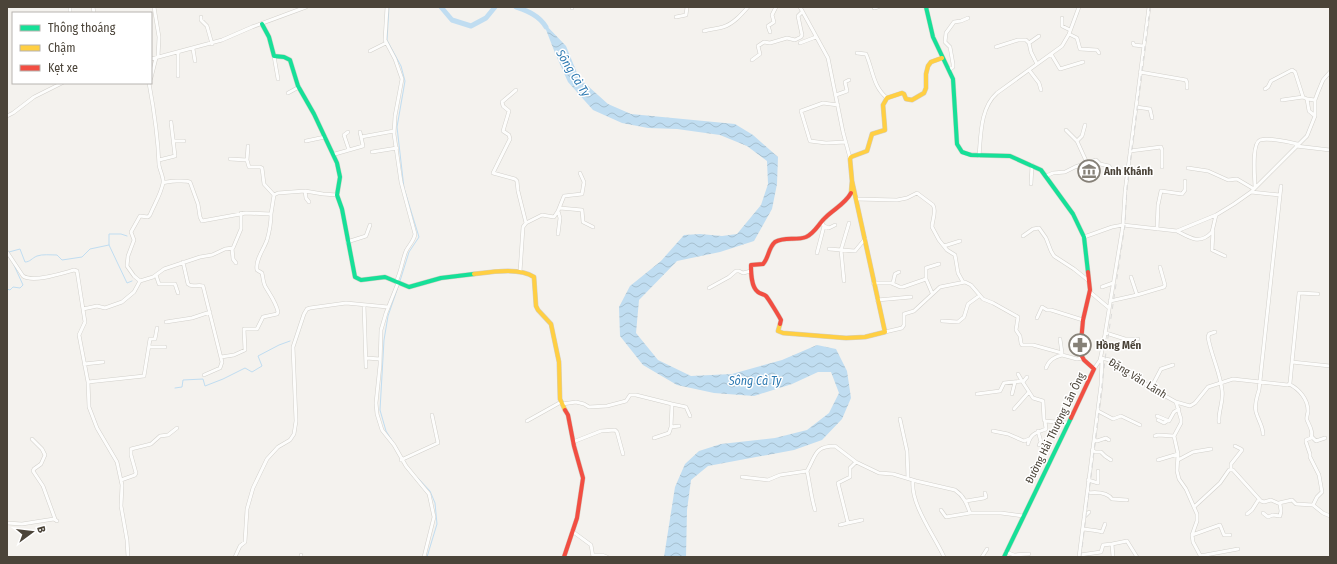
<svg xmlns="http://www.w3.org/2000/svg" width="1337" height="564" font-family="'Fira Sans Condensed',sans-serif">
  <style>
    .water { fill: url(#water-waves) }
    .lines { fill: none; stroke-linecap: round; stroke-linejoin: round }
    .stream { stroke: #c0ddf1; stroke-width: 1 }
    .river { stroke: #c0ddf1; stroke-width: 5 }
    .street-casing { stroke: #d2d0cb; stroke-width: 4 }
    .fast-casing { stroke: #d3cfc5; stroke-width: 5 }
    .slow-casing { stroke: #d3cfc5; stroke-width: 5 }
    .jam-casing { stroke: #d3cfc5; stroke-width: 5 }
    .street { stroke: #fdfdfc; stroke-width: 3 }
    .fast { stroke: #16e098; stroke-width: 4 }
    .slow { stroke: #ffcf43; stroke-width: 4 }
    .jam { stroke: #f24e42; stroke-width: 4 }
    .rail { stroke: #dbdbda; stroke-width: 1; stroke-dasharray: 5 5; stroke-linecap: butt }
    .labels { text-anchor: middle; stroke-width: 3; stroke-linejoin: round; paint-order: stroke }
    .poi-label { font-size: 11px; font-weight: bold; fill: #4b4439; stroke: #fff; text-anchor: start }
    .street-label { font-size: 11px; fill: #4b4439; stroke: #fff }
    .water-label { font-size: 12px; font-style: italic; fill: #2e7ab2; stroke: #fff }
  </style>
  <defs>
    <pattern id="water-waves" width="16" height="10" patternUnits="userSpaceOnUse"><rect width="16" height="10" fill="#c0ddf1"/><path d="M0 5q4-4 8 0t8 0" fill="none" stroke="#a6bfcf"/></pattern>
  </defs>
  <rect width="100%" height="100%" fill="#f4f2ee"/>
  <path class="water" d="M543 22 566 46 579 78 608 104 631 114 735 124 753 135 778 157 777 184 772 209 754 241 720 252 677 261 639 300 636 333 658 360 691 376 732 374 782 360 817 345 836 349 847 371 851 398 842 419 822 440 794 450 708 466 691 480 687 510 686 557H664L675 487 685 464 699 451 721 444 775 438 807 430 829 413 839 393 831 372H818L792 384 754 396 714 393 677 385 643 365 620 336 619 307 630 286 661 261 684 235 700 234 722 236 737 234 761 205 768 184 767 161 747 146 720 135 677 129 648 128 622 123 593 110 568 82 555 53Z"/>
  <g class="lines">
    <path class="stream" d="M389 7 387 40 401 66 405 81 397 127 404 188 419 237 409 252 400 281
      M127 236 121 234H109V245L127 283 132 281
      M9 252 20 249 25 262C30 262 32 258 37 256 42 254 51 255 57 255L62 260 82 257 90 249 109 245
      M7 289 10 290 13 287 20 288 23 285 13 263
      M175 388 182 387 183 380 203 379 205 386 223 379 245 368 252 372 262 366 258 356 279 345 290 341
      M397 448 386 431 380 410 384 340 388 316 399 284
      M417 477 430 491 435 503 437 524 427 557"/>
    <path class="river" d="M441 7 452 20 471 26 486 18 495 7
      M516 7C527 11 539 15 546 27"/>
    <g class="street-casing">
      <path id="street" d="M70 7V13
        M93 7 94 13
        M154 7 159 37 158 57
        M387 7 385 40 395 59 402 79 395 116 394 134 401 182 415 234C414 241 409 245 406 251 402 261 401 272 396 282
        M572 7V8
        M800 7 828 58 843 132 850 158
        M874 8 878 7
        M201 17V20L207 26 212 44
        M676 17 686 15 687 7
        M1062 18V26L1070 30
        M704 31C710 29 716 29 723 27 733 24 741 15 748 7
        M770 32 768 26 774 22 772 15 776 7
        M1069 34 1077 38 1080 49 1097 50 1099 53
        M800 43 816 37
        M1029 43 1039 36
        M1133 43 1134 45 1143 46
        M996 47 1018 40H1026L1029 43 1031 52 1037 64
        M193 49 195 61
        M370 51 386 43
        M857 53 866 54C873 70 873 87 887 98
        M1051 54 1060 69 1083 62
        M274 56 278 79
        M151 59 222 40 252 27 306 7
        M752 60 760 54 758 46 764 42 770 43 787 38 795 40 801 37 802 35 798 16 802 12
        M949 70 953 67V64L950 47 945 42 946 33 954 22 961 21 968 18
        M1029 70 1039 83 1041 90
        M1140 72 1186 80 1187 83V88
        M178 76V52
        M151 78 156 58
        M1265 89 1268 87 1271 81 1292 70 1295 72 1303 97 1307 99 1315 100
        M516 90 502 102 503 106 509 111 503 131 509 135 510 139 493 173 515 179 517 181 518 191 526 223
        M288 93 299 87
        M836 95 847 91 845 82 849 80
        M1307 99 1309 111 1315 116
        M1282 100 1303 97
        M838 105 823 103 801 111 810 141 826 143 846 142
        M1136 107 1150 109 1152 118
        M7 116 13 113 34 97 62 83
        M1085 125 1082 136 1077 141 1087 163
        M1066 130 1077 141
        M348 132 344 135 349 150
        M361 137 394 131
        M173 141H184
        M306 141 325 137
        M248 146 247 160 249 167H260L262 168 264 184 274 195
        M1296 146 1330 150
        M1130 151 1161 147 1162 150V167
        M372 152 397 148
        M335 154 363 146 360 132
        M979 156C981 135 980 108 997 93L1062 46 1069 34 1079 7
        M230 159 247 160
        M159 160 175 156 171 122
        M1188 168 1208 171 1228 180 1237 179 1254 189
        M1046 176 1053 173 1065 172 1075 167 1096 160 1100 164 1109 166 1113 172 1128 170
        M163 183C168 181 186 180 190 182L198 204 200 217 202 221 246 213 271 214 274 195 278 193 305 191 323 194 337 195
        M1031 184 1032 165
        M1255 188C1255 179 1251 144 1260 140 1269 137 1288 142 1298 144
        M305 191 306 198 309 202
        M1251 192 1280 195
        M856 199 897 200 907 198 917 193 933 205C937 211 932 220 932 227L939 240 947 250 955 255 958 273 963 282
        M560 208 582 210 583 222 593 227
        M824 226 829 228 835 225
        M1157 229 1158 205 1161 191 1182 194 1185 190V181
        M1213 230 1212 250 1225 256
        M1177 231C1190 238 1200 245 1212 232L1216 215
        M558 234 560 218 558 211
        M1023 236 1033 229 1039 228 1046 238 1051 251 1054 256 1074 269 1089 281
        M1084 237 1112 227 1123 225 1177 231 1216 215 1234 204 1251 192 1307 136 1315 116V100L1318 92 1323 80 1330 72
        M347 242 366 236 370 225
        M944 246 960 241
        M232 248 233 259 236 263
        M829 249 855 251 865 239
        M7 252 23 276C33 283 63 273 74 270L77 271 85 322 79 335 88 382 89 407 97 428 117 462 122 485 121 506 127 540 128 557
        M817 253 824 226 821 222
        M183 262 188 284C192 288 198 284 203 286L222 362 220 368 204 375
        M520 272 523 227 526 223 542 215 554 217 558 211 564 196 582 194 584 182 580 173
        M156 275 159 284H175L178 293
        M1131 277 1137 295
        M926 279V268L939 264
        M140 281 134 276 127 266 128 256 134 240 131 232 140 216 148 217 150 215C154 205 161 194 163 183 164 178 160 171 159 165 158 138 154 110 149 83
        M844 281 841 250 849 223
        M398 283 386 313 381 330 380 365 376 403 377 414 382 430 394 445 406 466 429 494 434 517 424 557
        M873 283H893L895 274 899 272
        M891 283 900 287H903L926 279 932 293
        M1102 287 1113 283
        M709 288 729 277 736 271H739L743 273 751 271
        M1090 292 1109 308
        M877 300 911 297
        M1110 301 1137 295 1164 287 1165 285 1160 267
        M364 305 366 367
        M83 309 97 306 105 308 122 302 134 292 140 281 153 277 164 269 200 257 212 255 225 249 233 248 241 229V213
        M1037 318 1042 307 1047 310H1051L1083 320
        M942 321 958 322 964 317 968 304 979 296
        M166 322 192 318 210 312
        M885 332 902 328 904 325V314L914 311 940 287 965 282 971 285 983 299 993 303 1018 317 1016 330 1020 336 1021 343 1022 345H1033L1062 353V355L1077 359 1082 358
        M1215 332 1209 334 1208 337C1211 355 1220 372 1222 390 1224 401 1218 411 1219 422
        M1106 333 1125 339H1138
        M1060 339 1062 353
        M149 347H165
        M221 357 234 355 245 350 244 329H257L263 317 277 314 278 312C276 302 270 295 265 286 263 282 263 277 262 273L257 270C255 260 264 249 267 240 269 233 271 222 271 214
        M366 358 380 359
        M1101 358 1110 360 1151 388 1176 402 1181 419V423L1174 436 1178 454 1177 471 1179 479 1186 489 1197 514V521L1192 535 1193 542 1201 557
        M1292 362 1299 293 1318 294
        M84 364 103 362
        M1046 368C1049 360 1054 357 1062 355
        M1094 369 1100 360 1103 346 1123 225 1125 192 1149 7
        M1018 374 1022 381
        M88 382 144 376 150 339H155L157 328
        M1023 382 1027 377
        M1289 384C1299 389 1308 399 1308 411 1308 414 1306 417 1307 420 1310 427 1313 431 1311 438L1306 440V442L1310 454V457L1319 475 1322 492 1317 497 1313 505 1323 513 1330 516
        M1151 388 1161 369 1173 365
        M977 394 1000 391 1004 383 1022 381 1033 398 1043 401 1044 420 1045 421 1068 423
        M1012 394 1015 382
        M1176 402 1190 406 1195 403 1208 387 1233 379 1288 385 1290 383 1292 362 1330 366
        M562 404 576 402 584 404 589 407 607 406 626 401 630 395H636L672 404 671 427 679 426
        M672 404 686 407 690 416
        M1014 409 1029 392
        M1098 411 1113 419 1121 416 1140 425
        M1157 416 1169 421 1174 412 1179 409
        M900 419 907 451 908 478
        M1158 420 1164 423 1167 421
        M527 421 561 402
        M993 431 1008 434 1024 441 1029 439
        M1038 431 1041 442 1039 445
        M1263 434C1263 426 1258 420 1256 412 1254 405 1257 397 1259 390L1281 186
        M1155 436 1158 435 1174 436
        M1312 437 1316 441 1325 438
        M654 438 669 433 671 427
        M32 439 42 449 45 455 41 464 34 469 33 471 43 486 55 519
        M1094 440 1097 441 1106 438 1109 440
        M573 442 601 431 615 430 617 432 623 454
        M1028 444C1031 433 1036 433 1046 429L1045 421
        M1092 450 1095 452H1101L1105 456 1111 460
        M401 460 438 443 432 415
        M1158 460 1178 454
        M1178 460 1193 452 1211 449
        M856 462 850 468V477L838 483 848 523 862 520
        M1231 469V464L1242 450 1241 449 1235 446
        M807 471C810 484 811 497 815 510
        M742 477 768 480 780 475 807 471C816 456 814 446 835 446L856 462 879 473 893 474 916 481 955 490C964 496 967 504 970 513H1001L1023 516
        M121 480 135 475 136 473 131 455V449L151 444 160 436 168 435 177 428
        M913 480C910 504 934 535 944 557
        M1088 480 1098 483V471
        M1087 493C1095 492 1107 492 1112 499L1127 500
        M966 501 984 498 986 497 985 493
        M1279 503 1292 500 1296 504 1313 505
        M1194 507 1220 483 1229 470H1233L1261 501 1264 502 1271 500 1280 504 1281 511 1280 516 1273 515 1268 517 1263 513
        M941 510 946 517 970 513
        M1247 514 1252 510 1259 499
        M1084 517 1089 512
        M7 523 22 524 54 519 57 521
        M840 525 848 523
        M1083 529C1090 530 1096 530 1102 532L1105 524
        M572 531 591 545 593 557
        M1192 535 1220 525 1224 535H1230
        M1112 544 1127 541 1137 557
        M1006 552 1014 555 1029 554
        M301 555V557
        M593 555H602L607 557
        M1080 555 1101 552 1103 545 1112 544 1113 557
        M1200 556 1238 549
        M235 557 240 546 245 542 247 509 253 488 267 459 278 447 290 440 294 434 296 421 293 347 304 314 307 309 310 308 346 303 388 307
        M982 557 987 549
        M1079 557 1101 385 1102 358"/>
    </g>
    <g class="fast-casing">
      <path id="fast" d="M926 7 933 37 953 79 957 144 962 152 971 155 1010 156 1041 170 1073 214 1084 237 1088 272
        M262 24 269 37 274 56 284 57 290 60 298 86 314 114 337 163 340 177 337 195 342 209 355 277 361 280 385 277 409 287 441 278 474 274
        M1004 557 1071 418"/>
    </g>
    <g class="slow-casing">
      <path id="slow" d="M851 193 852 181 850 159 851 157 867 151 872 134 885 130 883 105 887 98 902 93 904 94 906 99 912 100 924 93 926 88V74L928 66 931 62 942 58
        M474 274C490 272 520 267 534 277L536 306 538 310 551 324 559 362 560 399 565 410
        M780 324 778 331 783 333 846 338 865 337 885 332 852 181"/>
    </g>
    <g class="jam-casing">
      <path id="jam" d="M780 324 781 320C779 316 768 298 766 296 764 294 760 294 758 292 751 287 751 273 751 265L763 264C769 258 768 248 775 242 785 236 796 241 806 237 815 233 819 223 826 217 834 209 845 204 851 193
        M1071 418 1094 369 1084 360 1080 353 1083 320 1090 290 1088 272
        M564 557 577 518 583 478 574 446 568 415 565 410"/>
    </g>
    <use href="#street" class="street"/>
    <use href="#fast" class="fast"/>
    <use href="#slow" class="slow"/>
    <use href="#jam" class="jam"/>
    <path class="rail" d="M1081 557 1107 344 1125 225 1127 187 1150 7"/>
  </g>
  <defs>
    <g id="museum-ring" transform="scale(1.15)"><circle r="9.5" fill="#fff" stroke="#868178" stroke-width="1.5"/><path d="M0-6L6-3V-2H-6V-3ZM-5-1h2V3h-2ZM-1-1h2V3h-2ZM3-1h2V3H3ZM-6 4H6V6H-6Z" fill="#868178"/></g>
    <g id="pharmacy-ring" transform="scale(1.15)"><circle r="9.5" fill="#fff" stroke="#868178" stroke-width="1.5"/><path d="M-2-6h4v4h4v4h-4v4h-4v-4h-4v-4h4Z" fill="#868178"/></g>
  </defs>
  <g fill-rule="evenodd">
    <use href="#museum-ring" x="1089" y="171"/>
    <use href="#pharmacy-ring" x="1080" y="345"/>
  </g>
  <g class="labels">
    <g class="poi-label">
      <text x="1104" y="175">Anh Khánh</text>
      <text x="1096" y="349">Hồng Mến</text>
    </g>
    <g class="street-label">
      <text transform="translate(1138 378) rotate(32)" y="4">Đặng Văn Lãnh</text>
      <text transform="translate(1055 428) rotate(-64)" y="4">Đường Hải Thượng Lãn Ông</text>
    </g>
    <g class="water-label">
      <text transform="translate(573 73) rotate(58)" y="4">Sông Cà Ty</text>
      <text x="755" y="385">Sông Cà Ty</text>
    </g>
  </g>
  <rect width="1337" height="564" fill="none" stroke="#4b4439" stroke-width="16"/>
  <rect x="12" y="12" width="140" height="72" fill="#ffffff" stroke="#b7b4b0"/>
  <rect x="20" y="25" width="20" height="6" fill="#16e098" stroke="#b7b4b0"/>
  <text x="48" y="32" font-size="12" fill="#4b4439">Thông thoáng</text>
  <rect x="20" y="45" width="20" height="6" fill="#ffcf43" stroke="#b7b4b0"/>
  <text x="48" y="52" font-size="12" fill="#4b4439">Chậm</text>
  <rect x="20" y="65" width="20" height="6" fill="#f24e42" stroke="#b7b4b0"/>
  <text x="48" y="72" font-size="12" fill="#4b4439">Kẹt xe</text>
  <g transform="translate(32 532) rotate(75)" stroke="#ffffff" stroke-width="3" paint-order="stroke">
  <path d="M0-3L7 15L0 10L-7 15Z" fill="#4b4439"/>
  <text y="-6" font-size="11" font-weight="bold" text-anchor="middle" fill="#4b4439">B</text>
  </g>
</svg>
